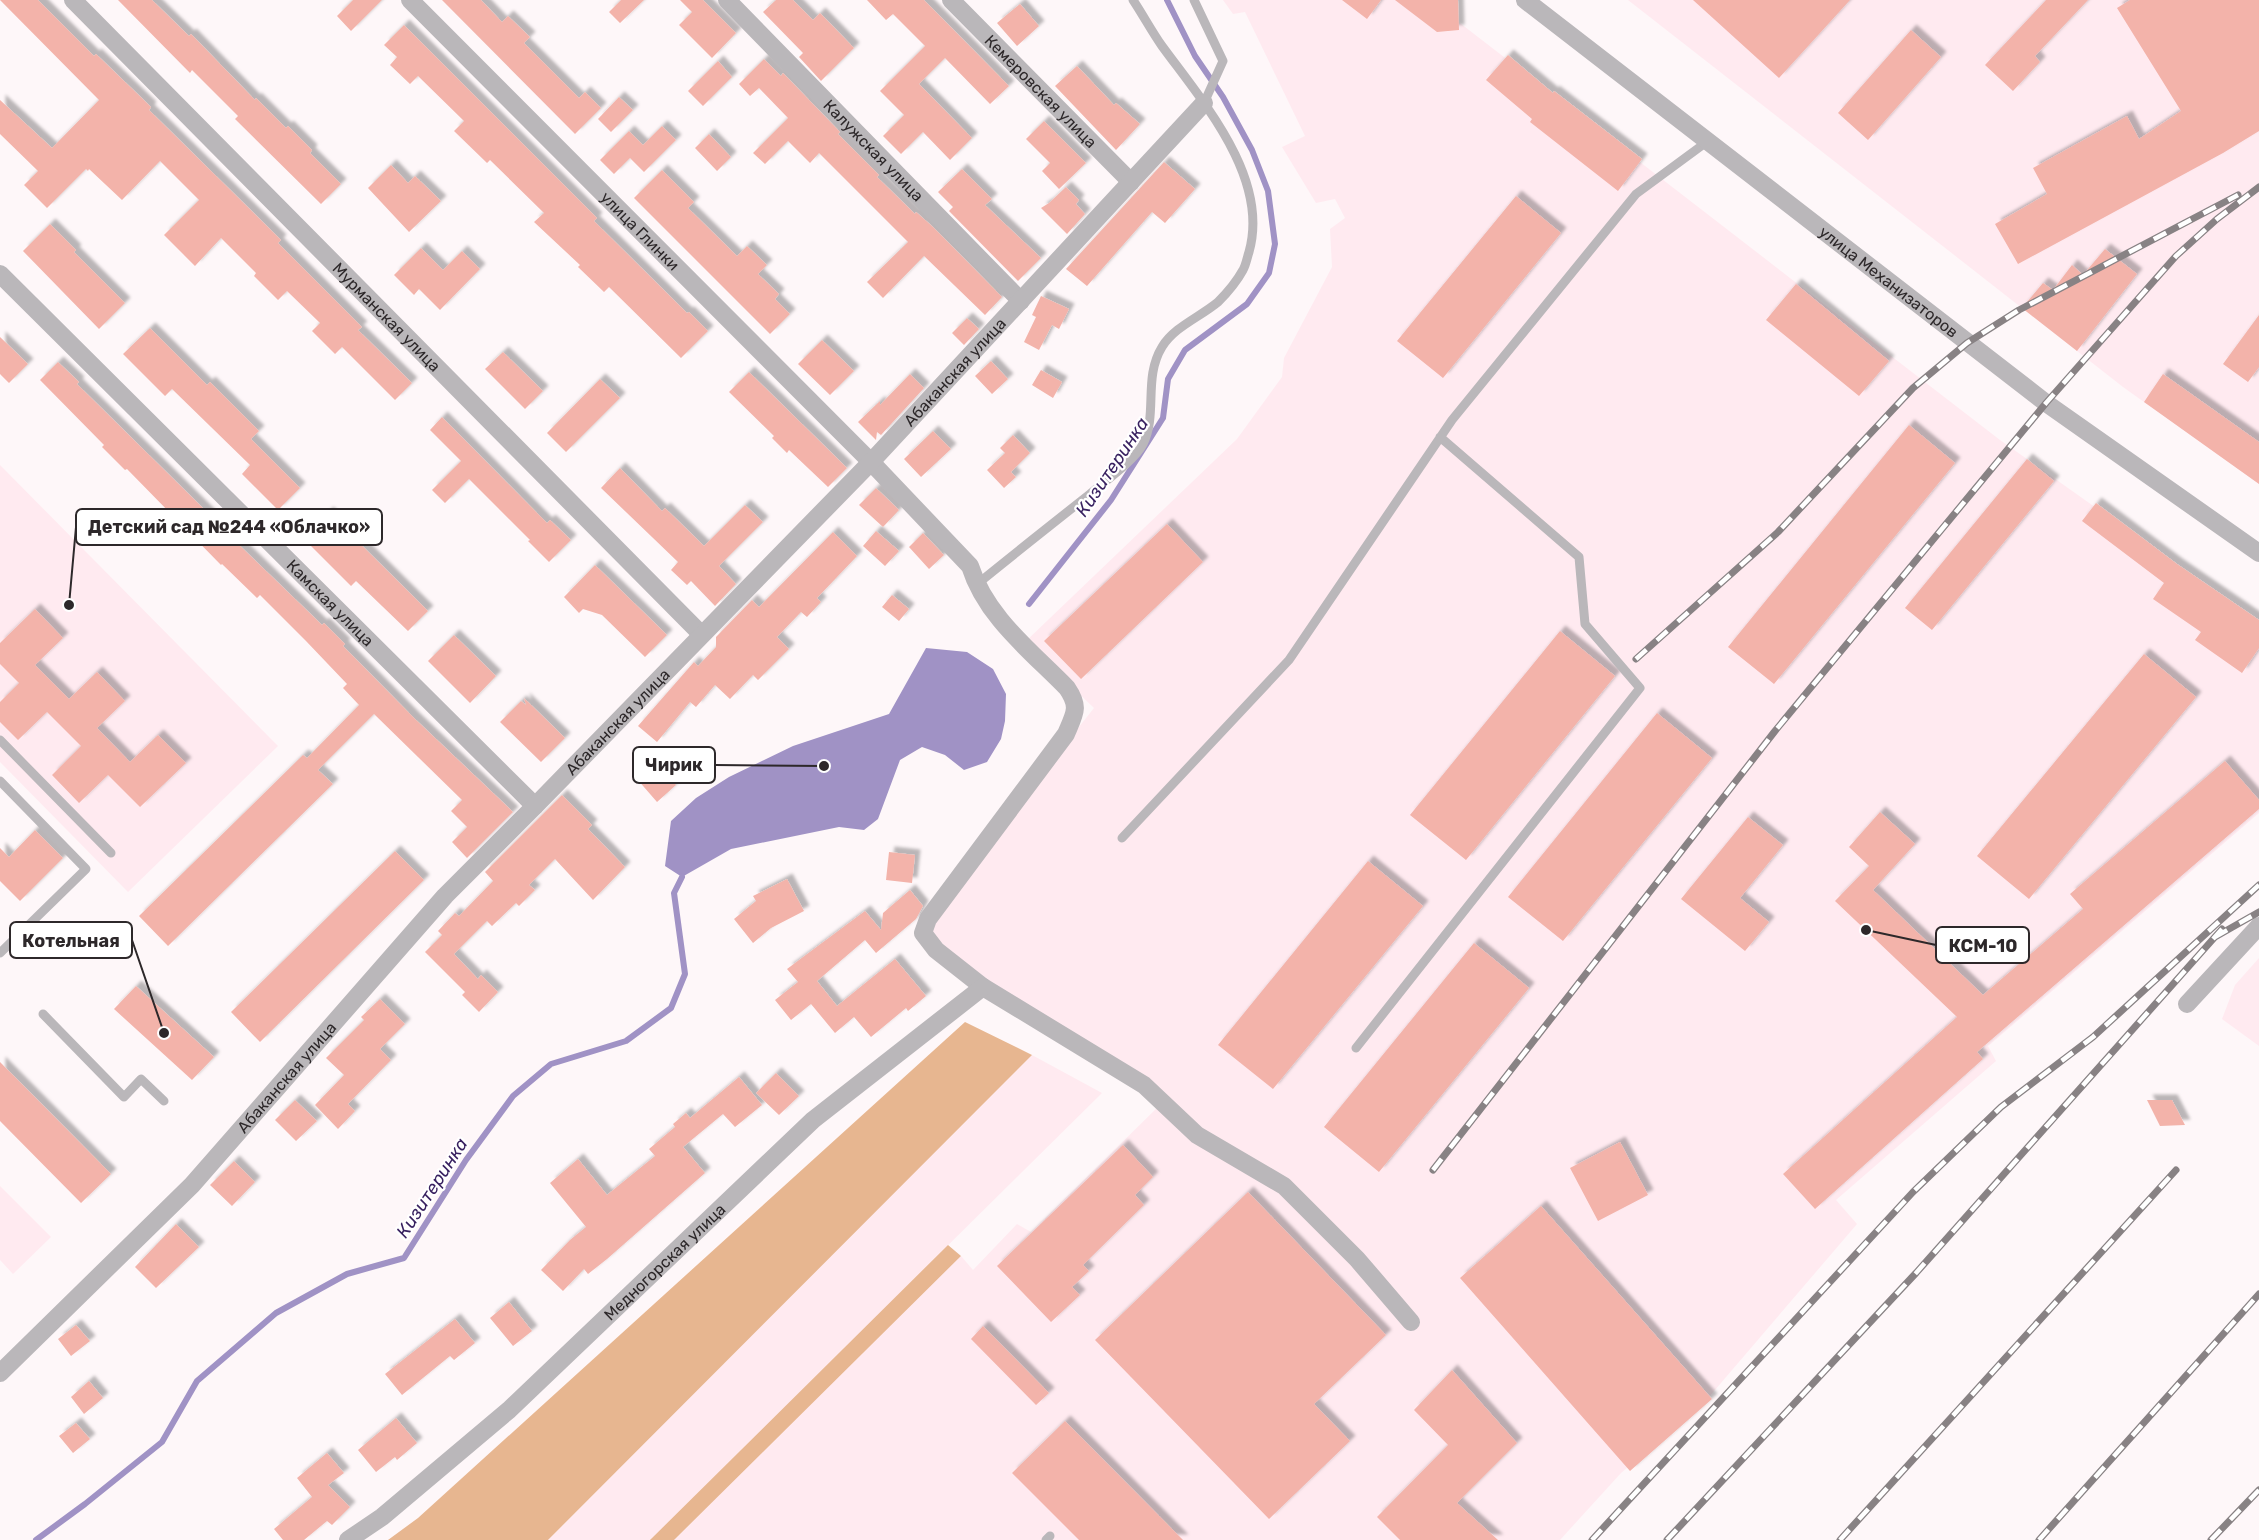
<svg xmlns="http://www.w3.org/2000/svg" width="2259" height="1540" font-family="Rubik,sans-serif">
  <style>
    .built { fill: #ffeaf0 }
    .forest { fill: #e7b690 }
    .water { fill: #a092c5 }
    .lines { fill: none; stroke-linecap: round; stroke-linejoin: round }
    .stream { stroke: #a092c5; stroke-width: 6 }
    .building { fill: #f3b3aa; filter: url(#shadow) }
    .service { stroke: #bab7ba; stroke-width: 9 }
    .minor { stroke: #bab7ba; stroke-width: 18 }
    .rail-casing { stroke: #888284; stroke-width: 7 }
    .rail { stroke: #fff; stroke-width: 4.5; stroke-dasharray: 14; stroke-linecap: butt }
    .labels { text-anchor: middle; stroke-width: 4.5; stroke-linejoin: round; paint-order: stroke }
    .street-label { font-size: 16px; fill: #2d282a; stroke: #fff }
    .water-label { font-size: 18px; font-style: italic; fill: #382160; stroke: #fff }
    .leader { fill: none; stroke: #2d282a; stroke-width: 2 }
    .callout-dot { fill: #2d282a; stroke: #fff; stroke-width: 2 }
    .callout { fill: #fff; stroke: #2d282a; stroke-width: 2 }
    .callout-label { font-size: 18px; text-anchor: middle; font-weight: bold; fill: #2d282a }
  </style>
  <defs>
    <filter id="shadow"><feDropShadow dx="5.5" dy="-5.5" stdDeviation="1.5" flood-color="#0004"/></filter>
  </defs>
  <rect width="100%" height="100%" fill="#fef7f9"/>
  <path class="built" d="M1223 0H1430L2000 440 2259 623V813L1988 1046 1996 1061 1836 1200 1857 1224 1703 1404 1621 1473 1560 1540H674L961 1256 973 1270 1017 1224 1031 1232 1164 1101 928 952 934 910 1094 708 1025 642 1237 439 1282 377 1284 358 1332 267 1330 229 1345 218 1335 199 1316 203 1282 147 1305 136 1245 12 1233 14Z
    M1628 0H2259V484L2123 387Z
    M0 465 278 746 128 892 0 762Z
    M2259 958V1046L2222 1019 2235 985Z
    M1032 1055 1102 1093 650 1540H548Z
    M0 1186 51 1237 13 1274 0 1260Z"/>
  <path class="forest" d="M965 1022 1032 1055 548 1540H388L418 1518Z
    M948 1245 961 1256 674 1540H650Z"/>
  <path class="water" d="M926 648 967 652 993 669 1006 694 1005 721 1001 739 987 762 964 770 945 755 922 747 900 760 878 819 864 830 839 827 731 849 682 877 665 866 671 821 696 798 729 777 793 746 889 714Z"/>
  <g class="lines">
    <path class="stream" d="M1029 604 1111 500 1163 418 1168 379 1185 350 1247 304 1269 273 1275 244 1268 191 1252 150 1223 97 1195 56 1167 0
      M36 1540 85 1504 162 1442 197 1381 276 1313 347 1274 404 1258 466 1160 513 1096 551 1064 626 1041 671 1008 685 974 674 893 682 877"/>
  </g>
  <path class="building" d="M0 0H38L94 56 96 54 151 107 149 110 281 240 278 243 362 327 358 330 412 383 395 400 342 347 335 354 312 331 320 323 287 291 278 300 254 276 256 273 221 238 195 266 164 235 199 200 160 161 122 200 89 169 88 171 86 169 47 208 24 185 38 171 0 134V100L52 148 99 100Z
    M118 0H152L189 36 191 34 255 100 256 98 286 128 288 126 312 150 310 153 341 184 321 204 235 119 238 116 192 70 190 73Z
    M353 0H382L351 31 337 16Z
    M442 0H481L502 22 508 16 530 37 524 43 579 98 585 92 601 108 575 134Z
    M621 0H644L620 23 609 12Z
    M680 0H703L736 33 712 58 679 25 692 12Z
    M776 0H793L813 20 820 13 854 48 821 81 799 57 803 53 763 12Z
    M867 0H924L1009 86 990 104 945 58 919 84 972 138 950 160 923 132 901 154 883 136 904 115 880 91 925 46 893 14 886 20Z
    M1342 0H1381L1367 19Z
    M1395 0H1458L1459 30 1437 32Z
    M1693 0H1850L1779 78Z
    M2046 0H2088L2035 56 2040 62 2013 91 1985 65Z
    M2130 0H2259V131L2223 153 2018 264 1995 224 2047 194 2033 168 2127 116 2139 139 2181 111 2117 8Z
    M1020 4 1039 26 1017 46 997 23Z
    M404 25 597 218 594 221 687 313 689 312 708 331 681 358 609 287 604 292 578 267 580 265 534 222 544 213 490 160 487 163 454 131 464 121 418 76 410 84 390 65 397 57 384 45Z
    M1911 30 1941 57 1868 140 1838 113Z
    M1508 55 1553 93 1554 91 1642 159 1618 191 1530 122 1532 119 1486 80Z
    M764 59 781 76 783 73 840 132 838 134 879 175 877 177 915 214 916 212 933 227 1002 297 985 315 924 256 883 298 867 282 908 242 819 153 810 163 788 141 765 164 753 153 788 118 759 88 750 96 739 84Z
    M718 61 732 77 703 106 688 91Z
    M1077 66 1114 105 1116 103 1140 124 1116 150 1055 86Z
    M619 97 633 110 611 132 598 119Z
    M1044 121 1086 163 1059 189 1042 171 1050 163 1026 139Z
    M662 126 676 140 644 172 630 158 614 174 600 160 629 131 643 145Z
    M709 134 731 157 717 171 695 148Z
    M1164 162 1195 189 1165 223 1152 212 1087 286 1066 269Z
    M391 165 408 183 415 176 441 201 409 232 368 188Z
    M962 169 992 199 985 205 1041 258 1018 281 949 211 953 207 938 192Z
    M662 170 694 202 688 208 737 256 747 246 767 265 758 274 779 294 775 299 790 314 770 334 634 198Z
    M1066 187 1079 200 1076 204 1085 214 1067 234 1041 208 1049 203Z
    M1516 196 1561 233 1443 378 1397 341Z
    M50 224 76 250 74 252 125 303 99 329 23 251Z
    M421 248 443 270 462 251 480 269 440 310 419 289 414 295 394 275Z
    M2105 249 2137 274 2077 351 2022 308 2043 283 2053 290 2072 265 2083 275Z
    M1796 284 1889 361 1859 396 1766 320Z
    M1041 296 1069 309 1059 329 1052 325 1039 350 1024 342 1036 317 1032 315Z
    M2259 315V367L2248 382 2223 364Z
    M967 318 979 329 964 345 952 333Z
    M150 328 207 385 210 382 259 431 251 439 300 488 278 510 242 474 250 465 172 389 165 396 123 354Z
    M0 337 28 364 9 383 0 374Z
    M822 340 854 371 830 395 798 364Z
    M503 352 543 391 525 409 485 369Z
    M991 361 1008 379 992 394 975 376Z
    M58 362 79 382 77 384 210 515 209 516 322 625 324 623 345 644 343 646 415 719 513 812 467 858 452 842 467 827 451 811 462 800 374 714 318 770 333 784 168 946 139 916 303 755 307 758 359 705 343 688 347 684 306 641 260 595 257 598 222 564 221 565 127 469 125 470 102 447 104 445 40 380Z
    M1041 370 1062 382 1053 398 1032 385Z
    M749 372 847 468 828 487 789 450 787 453 772 438 774 436 729 392Z
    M910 374 924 388 881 435 877 432 876 440 858 422 880 401V405Z
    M2163 374 2259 442V484L2144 402Z
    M600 379 620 398 566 452 547 433Z
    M442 417 547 523 550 520 571 540 549 562 528 541 530 540 469 479 445 503 432 490 461 461 430 430Z
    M1909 425 1955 463 1774 684 1728 647Z
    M933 431 951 449 921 477 904 459Z
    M1013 435 1030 453 1011 472 1016 477 1004 488 987 470 1005 453 1000 448Z
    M2027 459 2054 481 1932 630 1905 608Z
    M620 468 662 511 665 508 704 546 745 505 763 522 719 566 736 584 715 606 691 581 687 585 671 570 678 562 601 488Z
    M876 488 899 510 883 527 859 505Z
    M2096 503 2177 564 2259 620V648L2242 673 2195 640 2201 632 2153 599 2164 583 2082 521Z
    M328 512 428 611 408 631 356 581 351 586 303 538Z
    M1167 524 1203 562 1081 679 1044 641Z
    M876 531 899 551 885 566 863 546Z
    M833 532 857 556 817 598 821 602 807 617 801 612 777 637 789 649 758 680 753 675 730 699 715 685 696 707 690 702 657 742 638 726 694 662 698 666 716 647V637L752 600 759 607Z
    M923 533 944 555 929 569 909 547Z
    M595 565 667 635 645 657 602 615 583 609 579 613 564 597Z
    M892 595 909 609 899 621 882 607Z
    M35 609 63 638 35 665 69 699 97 672 125 701 97 728 130 762 158 735 186 763 140 807 108 775 79 803 52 775 81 746 47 712 18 740 0 722V702L19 683 0 664V643Z
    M1560 631 1615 676 1466 860 1410 815Z
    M454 635 496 676 470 703 428 661Z
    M2144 654 2196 697 2029 899 1977 856Z
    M524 698 565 738 541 762 500 722 521 701 526 705Z
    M1657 713 1712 758 1563 941 1508 897Z
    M2225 761 2259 800V809L1977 1052 1983 1059 1815 1209 1783 1174 1957 1017 1835 901 1869 866 1849 847 1880 812 1915 844 1873 890 1983 995 2083 909 2070 894Z
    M656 762 676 785 657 802 637 779Z
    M562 795 592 825 588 829 625 867 593 900 555 859 529 885 535 890 519 906 516 903 492 926 487 921 454 954 478 979 481 975 498 992 479 1012 462 995 465 992 425 952 442 935 438 931 455 913 459 916 493 881 485 872Z
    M1748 817 1783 845 1740 898 1769 922 1745 951 1681 899Z
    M35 830 63 858 20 901 0 881V848L9 857Z
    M395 851 424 880 260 1042 231 1012Z
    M889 852 915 855 912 883 886 880Z
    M1368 861 1423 906 1273 1089 1218 1045Z
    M787 879 804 911 771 928 753 943 734 919 756 901 753 896Z
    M910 890 923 906 916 919 876 953 865 940 817 981 837 1006 895 959 926 996 908 1011 906 1008 871 1037 854 1017 835 1033 811 1004 791 1020 775 1000 798 982 787 969 865 911 881 930 883 913Z
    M1474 943 1529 988 1379 1172 1324 1127Z
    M136 986 214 1057 192 1080 114 1009Z
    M380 999 405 1024 380 1049 391 1060 348 1104 355 1111 338 1129 315 1105 344 1075 326 1058 364 1020 361 1017Z
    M0 1062 111 1174 81 1203 0 1121Z
    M776 1073 799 1096 779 1115 756 1093Z
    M739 1077 762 1105 735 1127 723 1114 683 1147 705 1173 607 1259 588 1274 584 1269 563 1291 541 1270 570 1240 586 1227 550 1183 578 1159 607 1195 655 1156 649 1149 675 1127 673 1124 686 1113 690 1118Z
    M295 1100 317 1121 296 1141 275 1120Z
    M2147 1100H2172L2185 1125 2160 1126Z
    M1620 1142 1648 1195 1598 1221 1570 1168Z
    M1123 1145 1153 1177 1135 1195 1144 1205 1083 1265 1089 1271 1072 1287 1080 1295 1051 1322 997 1266Z
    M234 1161 255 1182 232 1206 210 1185Z
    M1248 1192 1386 1335 1314 1404 1350 1441 1269 1519 1095 1340Z
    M1541 1206 1712 1399 1630 1471 1460 1278Z
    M176 1224 199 1247 156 1288 135 1267Z
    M509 1302 532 1331 513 1346 490 1318Z
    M455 1319 475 1343 454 1360 450 1356 402 1395 385 1374Z
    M76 1325 90 1341 71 1356 58 1339Z
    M983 1326 1049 1393 1036 1405 971 1339Z
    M1452 1370 1517 1443 1457 1503 1498 1540H1400L1377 1517 1448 1445 1414 1410Z
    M89 1381 103 1398 84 1414 71 1397Z
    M396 1418 417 1443 397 1460 395 1457 376 1472 358 1450Z
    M1065 1421 1183 1540H1079L1012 1473Z
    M76 1423 90 1439 73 1453 59 1436Z
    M327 1453 344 1473 328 1485 350 1507 332 1525 327 1521 304 1540H283L274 1529 312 1497 297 1478Z"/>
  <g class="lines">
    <path class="service" d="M1194 0 1223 61 1204 103
      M976 585C1014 554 1052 524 1090 494 1104 482 1135 460 1143 444 1158 414 1143 378 1162 347 1174 327 1200 317 1218 302 1227 293 1237 281 1243 270 1246 265 1247 258 1249 252 1270 178 1203 102 1162 46 1152 32 1143 15 1133 0
      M0 740 111 853
      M0 781 86 869 0 953
      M1122 838 1289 660 1452 420 1636 194 1708 141
      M43 1014 124 1097 141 1079 164 1101
      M1356 1048 1640 688 1585 624 1579 557 1440 437
      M1046 1540 1050 1536"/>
    <g class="minor">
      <path id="s1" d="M73 0 701 634"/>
      <path id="s2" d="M410 0 871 462 970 566C986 617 1031 651 1067 688 1080 707 1075 713 1066 734L928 919 923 933 936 950 983 987 1144 1085 1197 1135 1284 1186 1357 1259 1411 1322"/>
      <path id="s3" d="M727 0 1021 301"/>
      <path id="s4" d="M951 0 1131 182"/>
      <path id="s5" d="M1525 0 2046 403 2259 553"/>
      <path id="s6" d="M0 274 535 806"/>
      <path d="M2187 1004 2259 926"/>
      <path id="s7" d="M0 1373 192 1185 445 896 535 806 871 462 1204 103"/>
      <path id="s8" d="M348 1540 382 1517 509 1410 813 1120 983 987"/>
    </g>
    <g class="rail-casing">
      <path id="rail" d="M1636 659 1778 532 1913 388 1967 343 2019 310 2238 195
        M2215 937 2259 912
        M1433 1170 1775 731 2046 403 2176 256 2217 219 2259 187
        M1592 1540 1913 1192 2001 1107 2093 1037 2259 885
        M1667 1540 1916 1273 2222 929
        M1840 1540 2176 1170
        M2039 1540 2259 1294
        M2211 1540 2259 1490"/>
    </g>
    <use href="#rail" class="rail"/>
  </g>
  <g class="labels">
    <g class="street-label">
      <text dy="6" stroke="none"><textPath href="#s4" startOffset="128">Кемеровская улица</textPath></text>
      <text dy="6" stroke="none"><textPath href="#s3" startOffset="210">Калужская улица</textPath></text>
      <text dy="6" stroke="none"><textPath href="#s2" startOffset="326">улица Глинки</textPath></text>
      <text dy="6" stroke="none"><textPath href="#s5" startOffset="460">улица Механизаторов</textPath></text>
      <text dy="6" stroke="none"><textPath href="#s1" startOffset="446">Мурманская улица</textPath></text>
      <text dy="6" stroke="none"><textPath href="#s7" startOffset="1384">Абаканская улица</textPath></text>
      <text dy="6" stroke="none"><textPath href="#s6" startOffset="466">Камская улица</textPath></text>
      <text dy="6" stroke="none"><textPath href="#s7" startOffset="898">Абаканская улица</textPath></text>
      <text dy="6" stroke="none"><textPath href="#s7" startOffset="412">Абаканская улица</textPath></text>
      <text dy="6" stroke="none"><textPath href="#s8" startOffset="422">Медногорская улица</textPath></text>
    </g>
    <g class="water-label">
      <text transform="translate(1112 467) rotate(-56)" y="6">Кизитеринка</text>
      <text transform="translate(432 1188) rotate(-57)" y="6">Кизитеринка</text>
    </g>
  </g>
  <path class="leader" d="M69 605L76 527M824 766L715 765M164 1033L132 940M1866 930L1936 945"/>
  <g class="callout-dot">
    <circle cx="69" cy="605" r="6"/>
    <circle cx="824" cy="766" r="6"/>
    <circle cx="164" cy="1033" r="6"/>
    <circle cx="1866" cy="930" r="6"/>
  </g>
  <g class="callout">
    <rect x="76" y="509" width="306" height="36" rx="6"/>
    <rect x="633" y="747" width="82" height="36" rx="6"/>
    <rect x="10" y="922" width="122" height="36" rx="6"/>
    <rect x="1936" y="927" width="93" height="36" rx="6"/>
  </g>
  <g class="callout-label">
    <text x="229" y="533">Детский сад №244 «Облачко»</text>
    <text x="674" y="771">Чирик</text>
    <text x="71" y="947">Котельная</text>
    <text x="1983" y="952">КСМ-10</text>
  </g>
</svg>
